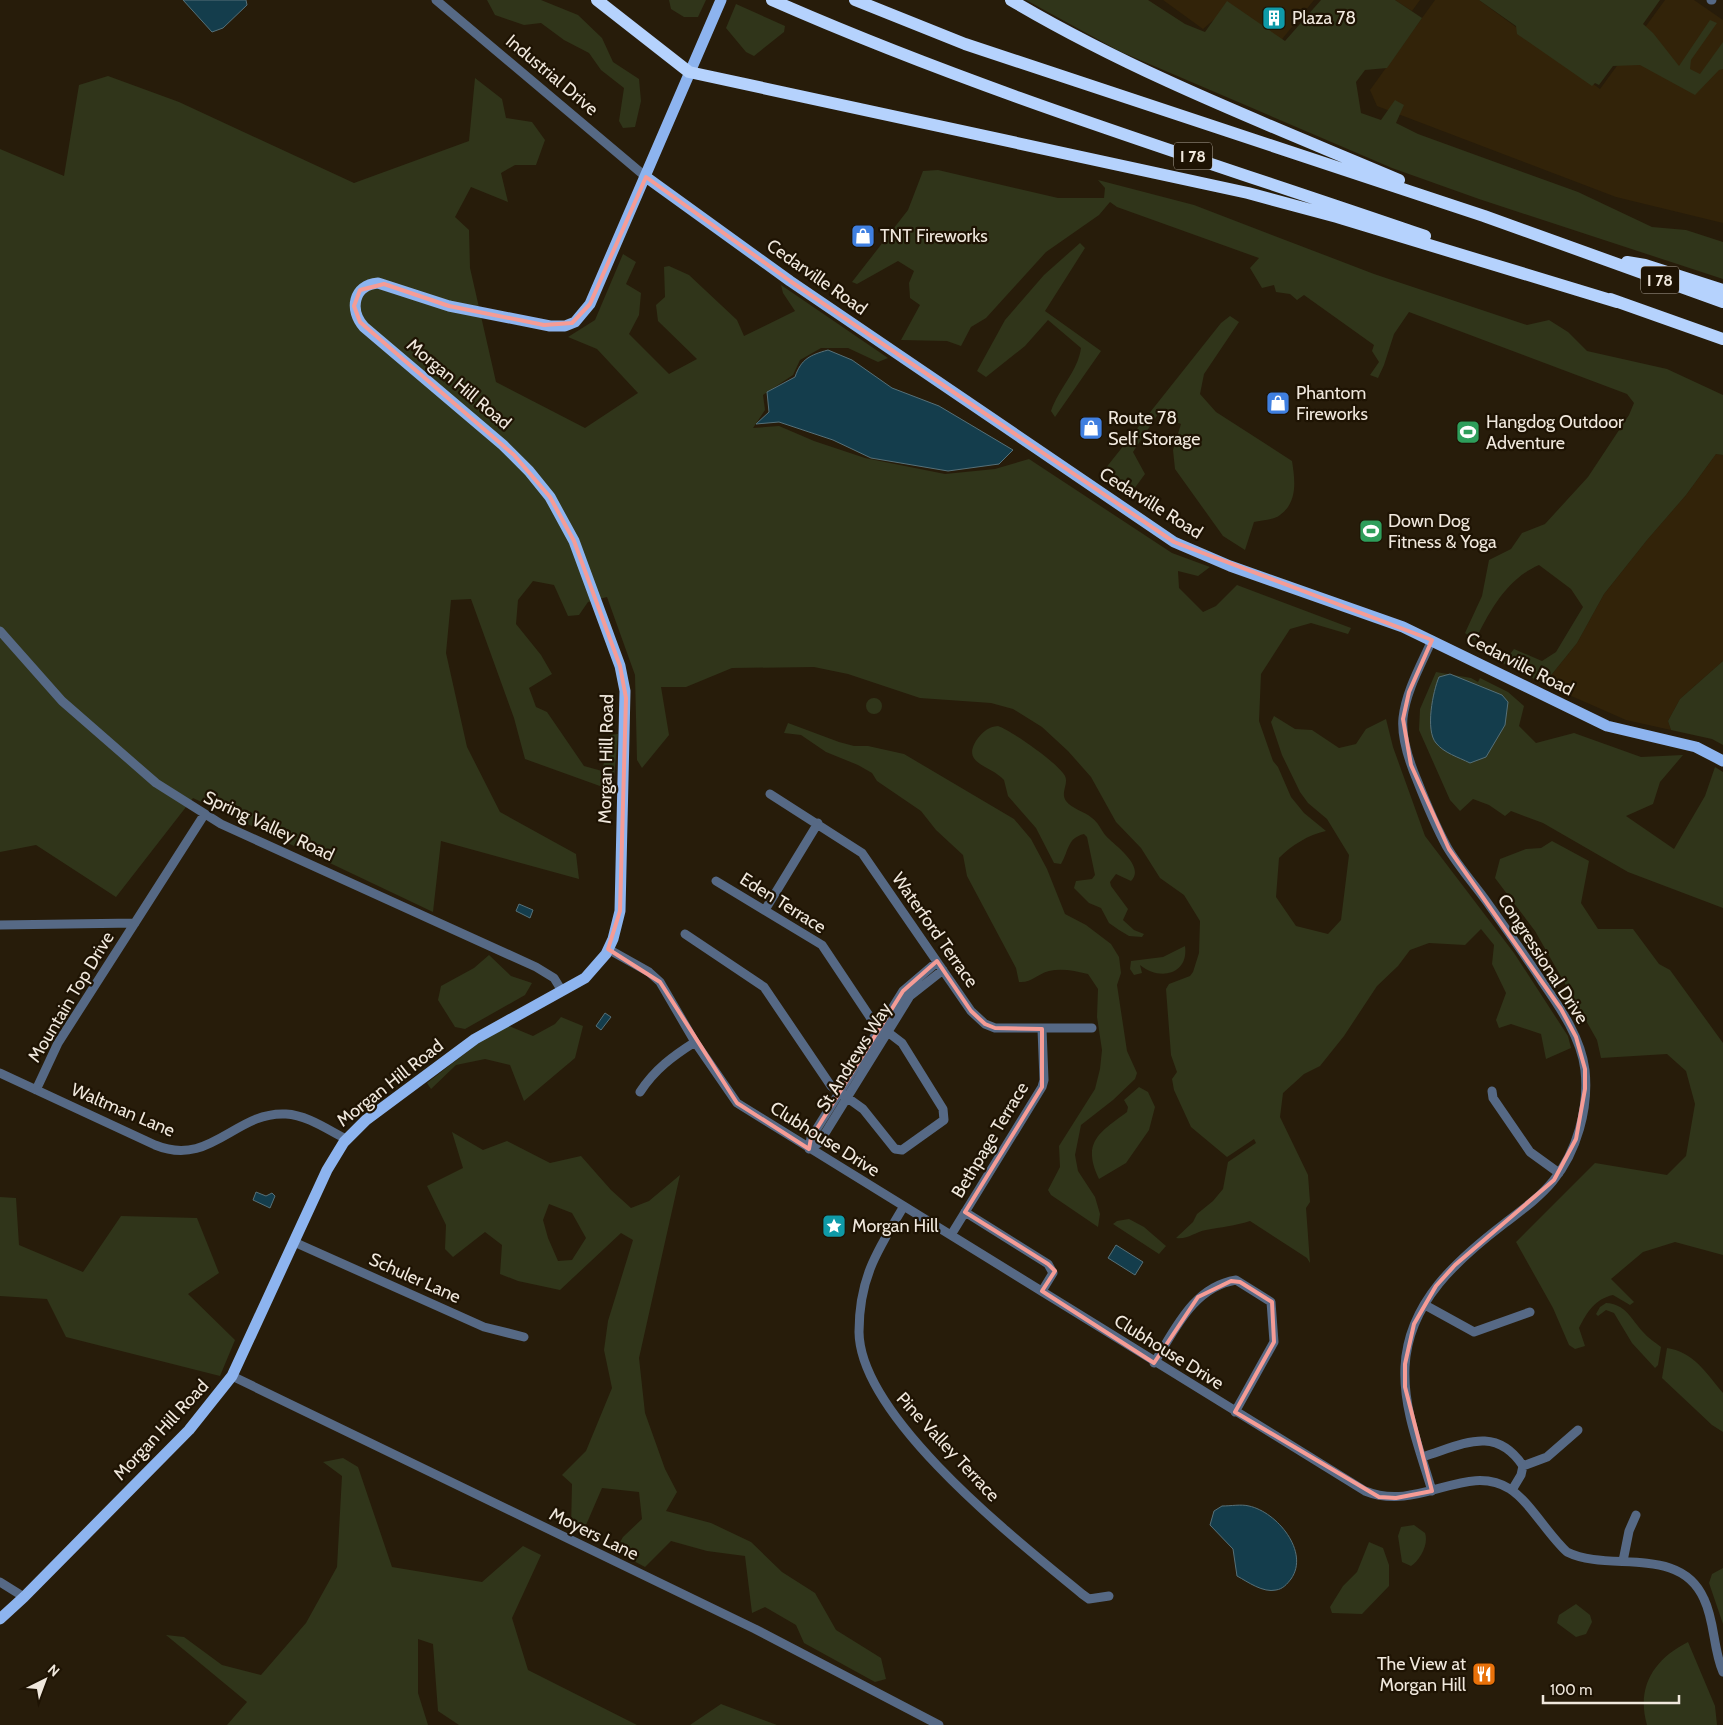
<svg xmlns="http://www.w3.org/2000/svg" width="1723" height="1725" font-family="Cabin,sans-serif">
  <style>
    .built { fill: #322309 }
    .green { fill: #30351a; fill-rule: evenodd }
    .water { fill: #143d4c; stroke: #567078 }
    .lines { fill: none; stroke-linecap: round; stroke-linejoin: round }
    .minor { stroke: #566985; stroke-width: 9 }
    .major { stroke: #8db4ef; stroke-width: 11 }
    .highway { stroke: #b5d2fd; stroke-width: 12 }
    .marked { fill: none; stroke: #f59c96; stroke-width: 4; stroke-linejoin: round }
    .labels { text-anchor: middle; stroke-width: 4.5; stroke-linejoin: round; paint-order: stroke }
    .shield { fill: #1e1303; stroke: #b1a89c; stroke-width: 1 }
    .shield-label { font-size: 16px; font-weight: bold; fill: #f0e8dd }
    .poi-label { font-size: 18px; fill: #f0e8dd; stroke: #1e1303; text-anchor: start }
    .street-label { font-size: 18px; fill: #f0e8dd; stroke: #1e1303 }
  </style>
  <rect width="100%" height="100%" fill="#271c0a"/>
  <path class="built" d="M1163 0H1314L1274 49 1224 11 1203 29Z
    M1395 0H1420L1412 11Z
    M1435 0H1479L1600 89 1665 0H1694L1723 20V223L1616 197 1377 106 1370 90Z
    M1716 454 1723 455V661L1680 699 1668 721 1671 730 1626 720 1544 684 1577 643 1604 594 1647 540 1686 495Z"/>
  <path class="green" d="M487 0H541L578 15 602 38 613 62 639 79 641 101 635 127 623 128 619 121 624 88 601 70 589 53 564 40 541 23 524 25 495 15Z
    M669 0H706L698 17H684L671 9Z
    M1026 0H1148L1185 24 1205 32 1227 1 1285 41 1321 0H1395L1422 18 1387 68 1365 70 1356 82 1361 113 1381 120 1395 100 1404 105 1396 123 1418 134 1578 192 1652 227 1686 230 1723 242V279L1479 199 1392 168 1119 51Z
    M1479 0H1660L1643 24 1653 33 1679 66 1710 20 1717 23 1691 60 1690 69 1700 74 1723 42V69L1719 70 1695 95 1640 65 1613 66 1599 85 1595 83 1592 86 1517 34 1516 26Z
    M736 4 785 26 784 32 754 56 746 52 726 28Z
    M108 76 179 102 354 183 469 141 475 78 502 99 506 118 532 122 545 140 536 165H515L501 173 508 202 471 187 455 217 469 230 470 268 496 382 585 428 638 393 597 349 568 337 595 320 623 254 636 262 626 284 641 293 639 315 629 334 669 374 697 359 658 321 656 305 665 297 664 267 669 266 689 275 737 320 744 336 795 311 783 293 781 285 888 358 878 362 848 348H821L800 360 793 375 763 395 765 410 753 428 779 426 814 441 865 458 945 474 995 469 1029 459 1172 553 1210 567 1198 576 1178 571 1179 588 1203 612 1216 606 1237 585 1351 628 1348 634 1311 623 1290 629 1261 674 1259 721 1273 761 1278 767 1291 797 1304 813 1326 831C1308 835 1292 845 1279 858L1276 897 1296 926 1328 934 1341 920 1349 855 1327 819 1308 803 1300 792 1282 755 1271 722 1274 716 1295 729 1312 730 1339 748 1356 744 1366 729 1386 719 1393 747 1425 836 1514 953 1568 1036 1571 1048 1546 1059 1541 1034 1511 1024 1499 1028 1496 1020 1506 993 1492 964 1494 945 1481 929 1465 945 1429 943 1410 950 1398 966 1377 986 1344 1036 1320 1066 1304 1074 1283 1093 1280 1117 1308 1175 1310 1202 1306 1208 1310 1263 1307 1258 1250 1221C1235 1226 1221 1227 1206 1230 1195 1232 1187 1240 1176 1238L1193 1222 1197 1214 1213 1201 1223 1189 1228 1162 1256 1143 1254 1139 1227 1157 1191 1127 1174 1090 1172 1079 1177 1072 1171 1055 1166 989 1169 984 1190 976 1193 972 1199 953 1200 921 1184 895 1160 878 1141 848 1116 822 1091 777 1068 751 1042 727 1013 709 991 703 920 698 848 674 814 667 732 668 686 687H661L669 735 642 768 637 760 635 675 607 597 588 602 579 615 568 616 554 585 533 581 518 600 516 624 541 655 552 674 529 688 536 707 547 712 584 766 602 771 610 735 618 734 614 778 611 790 525 759 514 718 471 599 451 600 446 653 467 747 500 812 576 854 579 879 441 841 433 912 193 798 116 897 36 845 0 852V149L64 176 79 85Z
    M938 170 1058 198H1104L1105 188 1098 180 1194 205 1374 274 1527 325 1549 320 1568 332 1587 351 1667 369 1723 395V455L1716 454 1686 495 1647 540 1604 594 1577 643 1544 684 1503 663 1514 649 1542 661 1556 652 1583 607 1571 589 1539 565C1507 579 1490 610 1475 641L1465 633 1482 596 1489 560 1511 549 1522 533 1545 524 1588 477 1629 415 1634 403 1627 394 1409 312 1394 334 1384 365 1378 378 1370 375 1379 362 1372 351 1374 345 1304 295 1297 300 1290 294 1276 292 1274 285 1262 288 1250 268 1259 258 1117 207 1110 202 1099 215 1046 252 986 318 971 327 961 346 947 341 901 340 920 305 910 298 909 283 914 271 898 261 857 284 852 282 908 210 923 171Z
    M1080 243 1085 248 1045 311 1101 351 1055 417 1051 411C1059 388 1078 371 1081 348L1048 320 1025 346 986 377 977 371 1005 320 1044 275Z
    M1230 316 1239 322 1204 374 1200 394 1216 412 1292 461C1295 480 1298 502 1280 515 1274 520 1261 520 1254 522L1245 550 1223 536 1175 469 1173 450 1181 424 1158 414 1133 452 1145 474 1134 489 1105 469 1221 323Z
    M1723 661V745L1712 739 1671 730 1668 721 1680 699Z
    M1436 672 1471 678 1478 682 1480 678 1508 692 1524 706 1519 726 1536 743 1574 733 1641 757 1683 755 1660 782 1653 804 1626 816 1674 849 1705 796 1715 767 1723 772V908L1628 872 1543 823 1511 811 1505 816 1489 805 1473 799 1460 811 1450 800 1419 730 1420 709Z
    M866 706a8 8 0 1 1 16 0a8 8 0 1 1-16 0Z
    M788 723 839 742 854 746H868L904 754 1014 819 1031 839 1047 869 1065 914 1086 925 1111 944 1119 957 1121 973 1117 985 1127 1051 1137 1073 1135 1079 1113 1100 1081 1125 1075 1155 1078 1171 1095 1197 1100 1214 1098 1227 1051 1195 1048 1190 1060 1167 1059 1146 1095 1089 1100 1069 1102 1050 1097 1017 1098 989 1088 974C1075 971 1062 968 1049 971 1037 974 1032 983 1019 982L1016 968 967 876 963 855 936 830 921 811 877 781 872 773 858 765 826 752 801 735 784 733Z
    M998 726C1012 731 1058 763 1065 776 1069 784 1060 792 1066 801 1072 809 1084 811 1092 818 1098 822 1101 830 1106 836 1114 845 1146 866 1131 881L1116 874 1110 882 1111 886 1128 909 1123 920 1134 930 1144 934 1142 937 1129 936 1119 930 1109 923 1101 908 1089 903 1074 888 1076 881 1092 879 1095 875 1087 837 1084 834C1067 838 1069 851 1061 864L1054 863 1036 828 1008 796 1004 780C991 765 959 764 978 738 984 731 988 727 998 726Z
    M1552 841 1589 861 1581 903 1598 929H1633L1659 964 1670 970 1723 1043V1255L1675 1242 1643 1252 1611 1279 1634 1302 1630 1305 1613 1295C1595 1299 1587 1312 1579 1328L1585 1346 1575 1349 1569 1345 1553 1308 1516 1242 1595 1163 1667 1175 1686 1156 1695 1104 1686 1071 1667 1054 1601 1058 1597 1040 1535 931 1495 878 1500 859 1526 849 1541 848Z
    M1185 946C1189 975 1159 981 1140 965L1142 973 1134 975 1130 969 1131 961 1163 957Z
    M489 955 511 976 532 983 525 995 465 1029 455 1027 438 1000 441 986 474 968Z
    M561 1017 583 1026 575 1058 524 1101 510 1065 485 1059 456 1065 431 1089 427 1083 485 1038 509 1026 533 1036 555 1024Z
    M1139 1087 1148 1092 1155 1107 1149 1130 1126 1163 1099 1179C1081 1142 1100 1132 1127 1112L1128 1107 1124 1100Z
    M452 1132 483 1150 507 1141 550 1163 581 1156 611 1190 631 1208 649 1201 680 1175 639 1358 645 1413 665 1469 677 1492 666 1511 711 1523 751 1542 782 1572 815 1593 836 1630 881 1658 886 1679 875 1682 804 1643 796 1625 765 1607 752 1613 745 1556 707 1551 671 1541 645 1567 615 1551 623 1537 642 1519 639 1492 602 1488 583 1532 571 1528 572 1484 562 1475 586 1451 612 1388 604 1350 608 1321 633 1240 621 1233 560 1290 518 1281 500 1274 502 1245 485 1232 453 1257 445 1249 446 1225 427 1186 463 1168ZM549 1204 572 1213 586 1238 572 1260 558 1261 548 1238 543 1220Z
    M0 1197 16 1198 19 1245 83 1272 121 1216 197 1218 219 1273 188 1294 235 1340 220 1376 66 1337 47 1299 0 1296Z
    M1129 1219 1144 1227 1166 1246 1159 1254 1113 1224 1117 1221Z
    M1606 1303C1626 1304 1631 1319 1643 1332 1648 1338 1655 1342 1661 1347L1658 1365 1655 1368 1632 1343 1614 1313 1606 1310 1598 1316 1596 1314 1600 1307Z
    M1667 1348C1694 1352 1706 1373 1723 1393V1432L1712 1425 1662 1378Z
    M343 1458 358 1467 392 1567 482 1582 523 1546 541 1555 512 1618 528 1670 637 1725H459L438 1711 433 1644 418 1639V1693L428 1725H227L247 1702 166 1635 184 1637 222 1665 261 1675 306 1623 337 1567 342 1476 323 1462Z
    M1414 1525 1425 1533C1429 1544 1420 1560 1411 1566L1402 1562 1398 1536 1401 1527Z
    M1369 1542 1383 1548 1389 1565V1586L1362 1614 1332 1613 1330 1607 1343 1586 1357 1572Z
    M1723 1568V1624L1709 1583 1712 1574Z
    M1576 1604 1590 1615 1592 1622 1586 1634 1576 1637 1557 1623 1559 1615Z
    M1688 1642 1715 1706 1717 1725H1647C1636 1687 1654 1659 1688 1642Z
    M721 1704 777 1725H690Z"/>
  <path class="water" d="M183 0H246L247 5 223 28 212 32Z
    M828 350 852 360 892 388 939 406 1013 450 999 464 948 471 871 458 833 440 779 422 756 424 769 412 767 392 795 377C801 359 810 355 828 350Z
    M1450 674 1502 695 1508 702 1505 725 1486 757 1470 763C1458 757 1444 753 1436 743 1425 730 1433 691 1439 677Z
    M519 904 533 910 530 918 516 911Z
    M605 1013 611 1017 601 1030 596 1026Z
    M256 1192 266 1196 272 1193 275 1196 270 1208 253 1200Z
    M1116 1245 1143 1262 1135 1275 1108 1258Z
    M1222 1506C1231 1506 1241 1504 1249 1506 1277 1512 1310 1552 1291 1579 1287 1584 1283 1589 1276 1590 1263 1593 1248 1582 1237 1576L1233 1549 1210 1525 1214 1511Z"/>
  <g class="lines">
    <path class="minor" d="M436 0 646 177
      M1711 0H1712
      M0 631 62 701 156 783 221 824 536 967 554 978 562 991
      M770 794 862 853 971 1011 985 1024 995 1028H1092
      M765 910 818 823
      M0 925 135 923
      M685 934 764 987 831 1086 863 1109 895 1149 902 1150 944 1120 943 1109 902 1043 872 1020 822 945 716 881
      M608 949 649 972 660 982 695 1042 737 1103 1365 1491C1419 1513 1466 1461 1510 1489 1530 1502 1548 1535 1567 1552 1609 1573 1680 1544 1704 1599 1715 1622 1713 1649 1723 1672
      M0 1073 155 1145C211 1168 235 1111 286 1114 307 1115 328 1130 346 1139
      M36 1090 58 1043 204 815
      M1492 1091 1493 1098 1530 1152 1559 1173
      M640 1092C655 1069 673 1056 695 1042
      M809 1149 811 1138 903 991 937 962
      M809 1149 819 1143 910 996 943 970
      M904 1206C877 1251 859 1278 859 1332 860 1418 1019 1542 1082 1594L1089 1599 1109 1596
      M965 1212 1048 1264 1053 1273 1042 1291
      M951 1235 1042 1087 1044 1080 1042 1029
      M294 1242 484 1327 524 1337
      M1425 1305 1474 1332 1530 1312
      M1154 1363C1175 1330 1193 1287 1236 1280L1271 1302 1274 1342 1235 1412
      M232 1376 755 1629 939 1725
      M1422 1457C1462 1445 1495 1424 1523 1466L1521 1475 1512 1490
      M1523 1466 1547 1457 1578 1430
      M1432 1491C1420 1450 1403 1409 1405 1367 1408 1302 1458 1259 1505 1223 1522 1210 1540 1197 1553 1181 1577 1152 1589 1108 1585 1070 1581 1038 1561 1009 1543 983 1525 955 1506 929 1487 902 1474 884 1458 866 1447 847 1435 825 1426 803 1417 780 1409 761 1401 738 1403 718 1406 691 1421 665 1432 640
      M1623 1561 1629 1531 1636 1515
      M0 1582 24 1597"/>
    <path class="major" d="M646 177 790 281 1174 542 1230 566 1403 627 1607 726 1696 747 1723 761
      M0 1619 24 1597 189 1430 232 1376 327 1170 344 1142 366 1120 475 1039 585 978 606 954 613 939 620 911 625 691 620 666 574 541 550 497 529 471 503 445 364 327C349 310 353 285 378 283L449 306 550 326H565L575 322 590 304 721 0"/>
    <path class="highway" d="M597 0 689 72 1248 193 1337 217 1617 302
      M772 0C983 93 1207 161 1425 236
      M855 0 965 44 1484 216 1723 302
      M1011 0C1134 73 1267 124 1399 180
      M1627 262 1645 265 1723 290
      M1610 299 1723 339"/>
  </g>
  <path class="marked" d="M646 177 790 281 1174 542 1432 640 1409 692 1403 719 1411 765 1449 849 1561 1009 1576 1037 1585 1069V1089L1576 1139 1554 1180 1455 1265 1436 1286 1414 1324 1405 1364V1387L1432 1491 1396 1498 1379 1497 1235 1412 1274 1342 1272 1302 1240 1282 1231 1281 1198 1297 1154 1363 1042 1291 1055 1271 1048 1264 965 1212 1042 1087V1029L995 1028 985 1024 971 1011 937 961 903 991 811 1138 809 1149 737 1103 660 982 608 949 620 911 626 698 620 666 574 541 550 497 514 455 360 322 354 306 360 290 384 284 449 306 544 325 572 323 590 304Z"/>
  <defs>
    <g id="building-square" transform="scale(1.25)"><rect x="-9" y="-9" width="18" height="18" rx="4" fill="#0f9aa8" stroke="#1e1303"/><path d="M-4-6H4V6H1V3H-1V6H-4ZM-2.5-4.3h1.7v1.8h-1.7ZM.8-4.3h1.7v1.8H.8ZM-2.5-1h1.7V.8h-1.7ZM.8-1h1.7V.8H.8Z" fill="#fff"/></g>
    <g id="shop-square" transform="scale(1.25)"><rect x="-9" y="-9" width="18" height="18" rx="4" fill="#3f7fe0" stroke="#1e1303"/><path d="M-5-2.5h2.3a2.7 3.5 0 0 1 5.4 0H5L5.5 6h-11ZM-1.5-2.5h3a1.5 2.3 0 0 0-3 0Z" fill="#fff"/></g>
    <g id="stadium-square" transform="scale(1.25)"><rect x="-9" y="-9" width="18" height="18" rx="4" fill="#2e9e5b" stroke="#1e1303"/><path d="M0-5a6.5 5 0 1 0 0 10a6.5 5 0 1 0 0-10ZM-3.5-1.8h7v3.6h-7Z" fill="#fff"/></g>
    <g id="sight-square" transform="scale(1.25)"><rect x="-9" y="-9" width="18" height="18" rx="4" fill="#0f9aa8" stroke="#1e1303"/><path d="M0-6L1.8-2.2L6-1.7L2.9 1.2L3.7 5.4L0 3.3L-3.7 5.4L-2.9 1.2L-6-1.7L-1.8-2.2Z" fill="#fff"/></g>
    <g id="restaurant-square" transform="scale(1.25)"><rect x="-9" y="-9" width="18" height="18" rx="4" fill="#e8710a" stroke="#1e1303"/><path d="M-5-6h1v4h1v-4h1v4h1v-4h1v5L-1.5 .5V6h-2V.5L-5-1ZM5-6V6H3V1.5H1.5Q1.5-4 5-6Z" fill="#fff"/></g>
  </defs>
  <g fill-rule="evenodd">
    <use href="#building-square" x="1274" y="18"/>
    <use href="#shop-square" x="863" y="236"/>
    <use href="#shop-square" x="1278" y="403"/>
    <use href="#shop-square" x="1091" y="428"/>
    <use href="#stadium-square" x="1468" y="432"/>
    <use href="#stadium-square" x="1371" y="531"/>
    <use href="#sight-square" x="834" y="1226"/>
    <use href="#restaurant-square" x="1484" y="1674"/>
  </g>
  <g class="labels">
    <g class="shield">
      <rect x="1174" y="142.5" width="38" height="27" rx="4"/>
      <rect x="1641" y="266.5" width="38" height="27" rx="4"/>
    </g>
    <g class="shield-label">
      <text x="1193" y="162">I 78</text>
      <text x="1660" y="286">I 78</text>
    </g>
    <g class="poi-label">
      <text x="1292" y="24">Plaza 78</text>
      <text x="880" y="242">TNT Fireworks</text>
      <text x="1296" y="399">Phantom<tspan x="1296" dy="21">Fireworks</tspan></text>
      <text x="1108" y="424">Route 78<tspan x="1108" dy="21">Self Storage</tspan></text>
      <text x="1486" y="428">Hangdog Outdoor<tspan x="1486" dy="21">Adventure</tspan></text>
      <text x="1388" y="527">Down Dog<tspan x="1388" dy="21">Fitness &amp; Yoga</tspan></text>
      <text x="852" y="1232">Morgan Hill</text>
      <text x="1466" y="1670" text-anchor="end">The View at<tspan x="1466" dy="21">Morgan Hill</tspan></text>
    </g>
    <g class="street-label">
      <text transform="translate(552 75) rotate(40)" y="6">Industrial Drive</text>
      <text transform="translate(817 277) rotate(35)" y="6">Cedarville Road</text>
      <text transform="translate(459 384) rotate(40)" y="6">Morgan Hill Road</text>
      <text transform="translate(1151 503) rotate(32)" y="6">Cedarville Road</text>
      <text transform="translate(1520 664) rotate(27)" y="6">Cedarville Road</text>
      <text transform="translate(606 759) rotate(-89)" y="6">Morgan Hill Road</text>
      <text transform="translate(269 826) rotate(25)" y="6">Spring Valley Road</text>
      <text transform="translate(783 903) rotate(32)" y="6">Eden Terrace</text>
      <text transform="translate(935 930) rotate(55)" y="6">Waterford Terrace</text>
      <text transform="translate(1543 959) rotate(57)" y="6">Congressional Drive</text>
      <text transform="translate(71 997) rotate(-59)" y="6">Mountain Top Drive</text>
      <text transform="translate(854 1057) rotate(-58)" y="6">St Andrews Way</text>
      <text transform="translate(390 1083) rotate(-38)" y="6">Morgan Hill Road</text>
      <text transform="translate(123 1110) rotate(23)" y="6">Waltman Lane</text>
      <text transform="translate(825 1139) rotate(32)" y="6">Clubhouse Drive</text>
      <text transform="translate(990 1140) rotate(-59)" y="6">Bethpage Terrace</text>
      <text transform="translate(415 1278) rotate(24)" y="6">Schuler Lane</text>
      <text transform="translate(1169 1352) rotate(32)" y="6">Clubhouse Drive</text>
      <text transform="translate(161 1430) rotate(-47)" y="6">Morgan Hill Road</text>
      <text transform="translate(948 1447) rotate(47)" y="6">Pine Valley Terrace</text>
      <text transform="translate(594 1534) rotate(26)" y="6">Moyers Lane</text>
    </g>
  </g>
  <g transform="translate(45 1680) rotate(42)" stroke="#1e1303" stroke-width="4" paint-order="stroke">
  <path d="M0-4L9 19L0 12L-9 19Z" fill="#f0e8dd"/>
  <text y="-8" font-size="14" font-weight="bold" text-anchor="middle" fill="#f0e8dd">N</text>
  </g>
  <path d="M1543 1695v8h136v-8" fill="none" stroke="#f0e8dd" stroke-width="2.5"/>
  <text x="1550" y="1695" font-size="15" fill="#f0e8dd" stroke="#1e1303" stroke-width="4" paint-order="stroke">100 m</text>
</svg>
